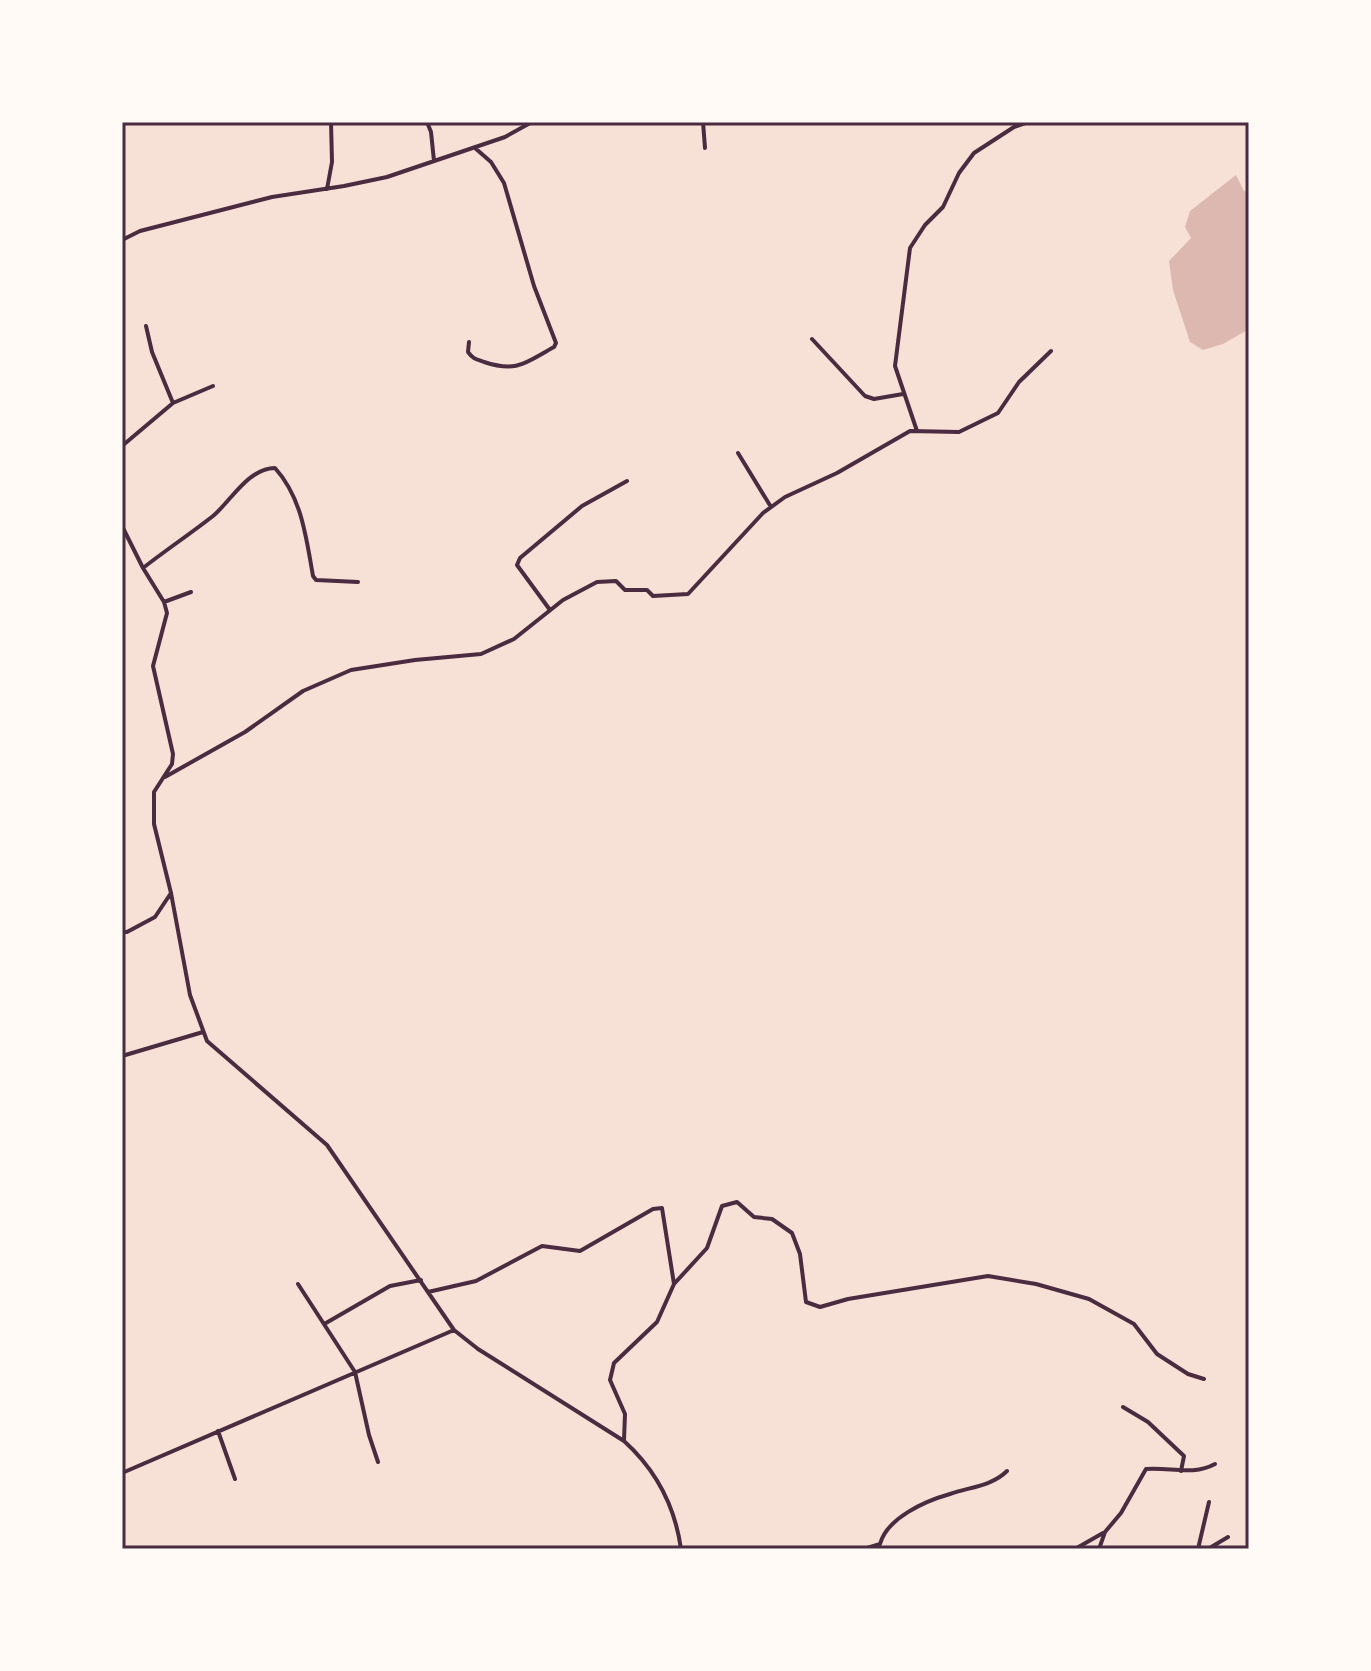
<svg xmlns="http://www.w3.org/2000/svg" width="1371" height="1671" font-family="Cabin,sans-serif">
  <style>
    .water { fill: #dcb8b0 }
    .lines { fill: none; stroke-linecap: round; stroke-linejoin: round }
    .minor { stroke: #4a2c40; stroke-width: 4 }
    .neatline { fill: none; stroke: #4a2c40; stroke-width: 3 }
  </style>
  <rect width="100%" height="100%" fill="#f7e1d7"/>
  <path class="water" d="M1236 175 1244 191 1249 192V329L1223 344 1203 350 1190 342 1173 290 1169 261 1191 238 1185 227 1190 211Z"/>
  <g class="lines">
    <path class="minor" d="M427 122 431 132 434 161
      M703 122 705 148
      M327 189 332 162 331 122
      M122 240 140 231 272 197 344 186 387 177 505 137 532 122
      M146 326 152 352 173 403
      M812 339 865 396 874 399 903 394
      M469 342 468 352C473 359 476 359 484 362 517 373 525 363 554 347L556 343 534 286 504 183 491 162 475 148
      M917 431 895 366 910 248 925 225 943 207 959 173 974 153 1014 127 1028 122
      M122 446 173 403 213 386
      M738 453 771 507
      M122 526 143 568 164 602 167 613 153 666 173 754 172 764 154 792V824L171 893 190 995 207 1041 327 1145 454 1330 478 1349 624 1441C656 1470 675 1506 681 1549
      M143 568C166 550 190 534 213 516 232 500 247 469 275 468 302 498 306 537 313 576L316 580 358 582
      M164 602 191 592
      M550 610 517 565 520 558 582 506 627 481
      M165 777 245 732 303 691 351 670 415 660 481 654 514 639 563 600 597 582 616 581 625 590H647L653 596 688 594 763 513 785 497 837 473 910 431 959 432 998 413 1019 382 1051 351
      M122 932H127L155 917 171 893
      M122 1056 203 1032
      M298 1284 355 1372 369 1435 378 1462
      M428 1292 476 1281 542 1246 580 1251 653 1209 662 1208 674 1284 707 1248 722 1206 737 1202 754 1217 772 1219 792 1233 800 1254 806 1302 820 1307 848 1299 988 1276 1036 1284 1089 1299 1134 1324 1157 1354 1188 1374 1204 1379
      M326 1323 390 1286 421 1280
      M1123 1407 1148 1422 1184 1456 1181 1471
      M218 1431 235 1479
      M624 1440 625 1414 610 1380 614 1363 657 1322 674 1284
      M122 1473 454 1330
      M864 1549 880 1544C887 1518 925 1501 950 1494 970 1487 992 1486 1007 1471
      M1075 1549 1103 1533
      M1099 1549 1105 1532 1121 1513 1146 1469C1170 1467 1193 1476 1215 1464
      M1198 1549 1209 1502
      M1208 1549 1228 1537"/>
  </g>
  <rect width="1371" height="1671" fill="none" stroke="#fffaf5" stroke-width="248"/>
  <rect x="124" y="124" width="1123" height="1423" class="neatline"/>
</svg>
